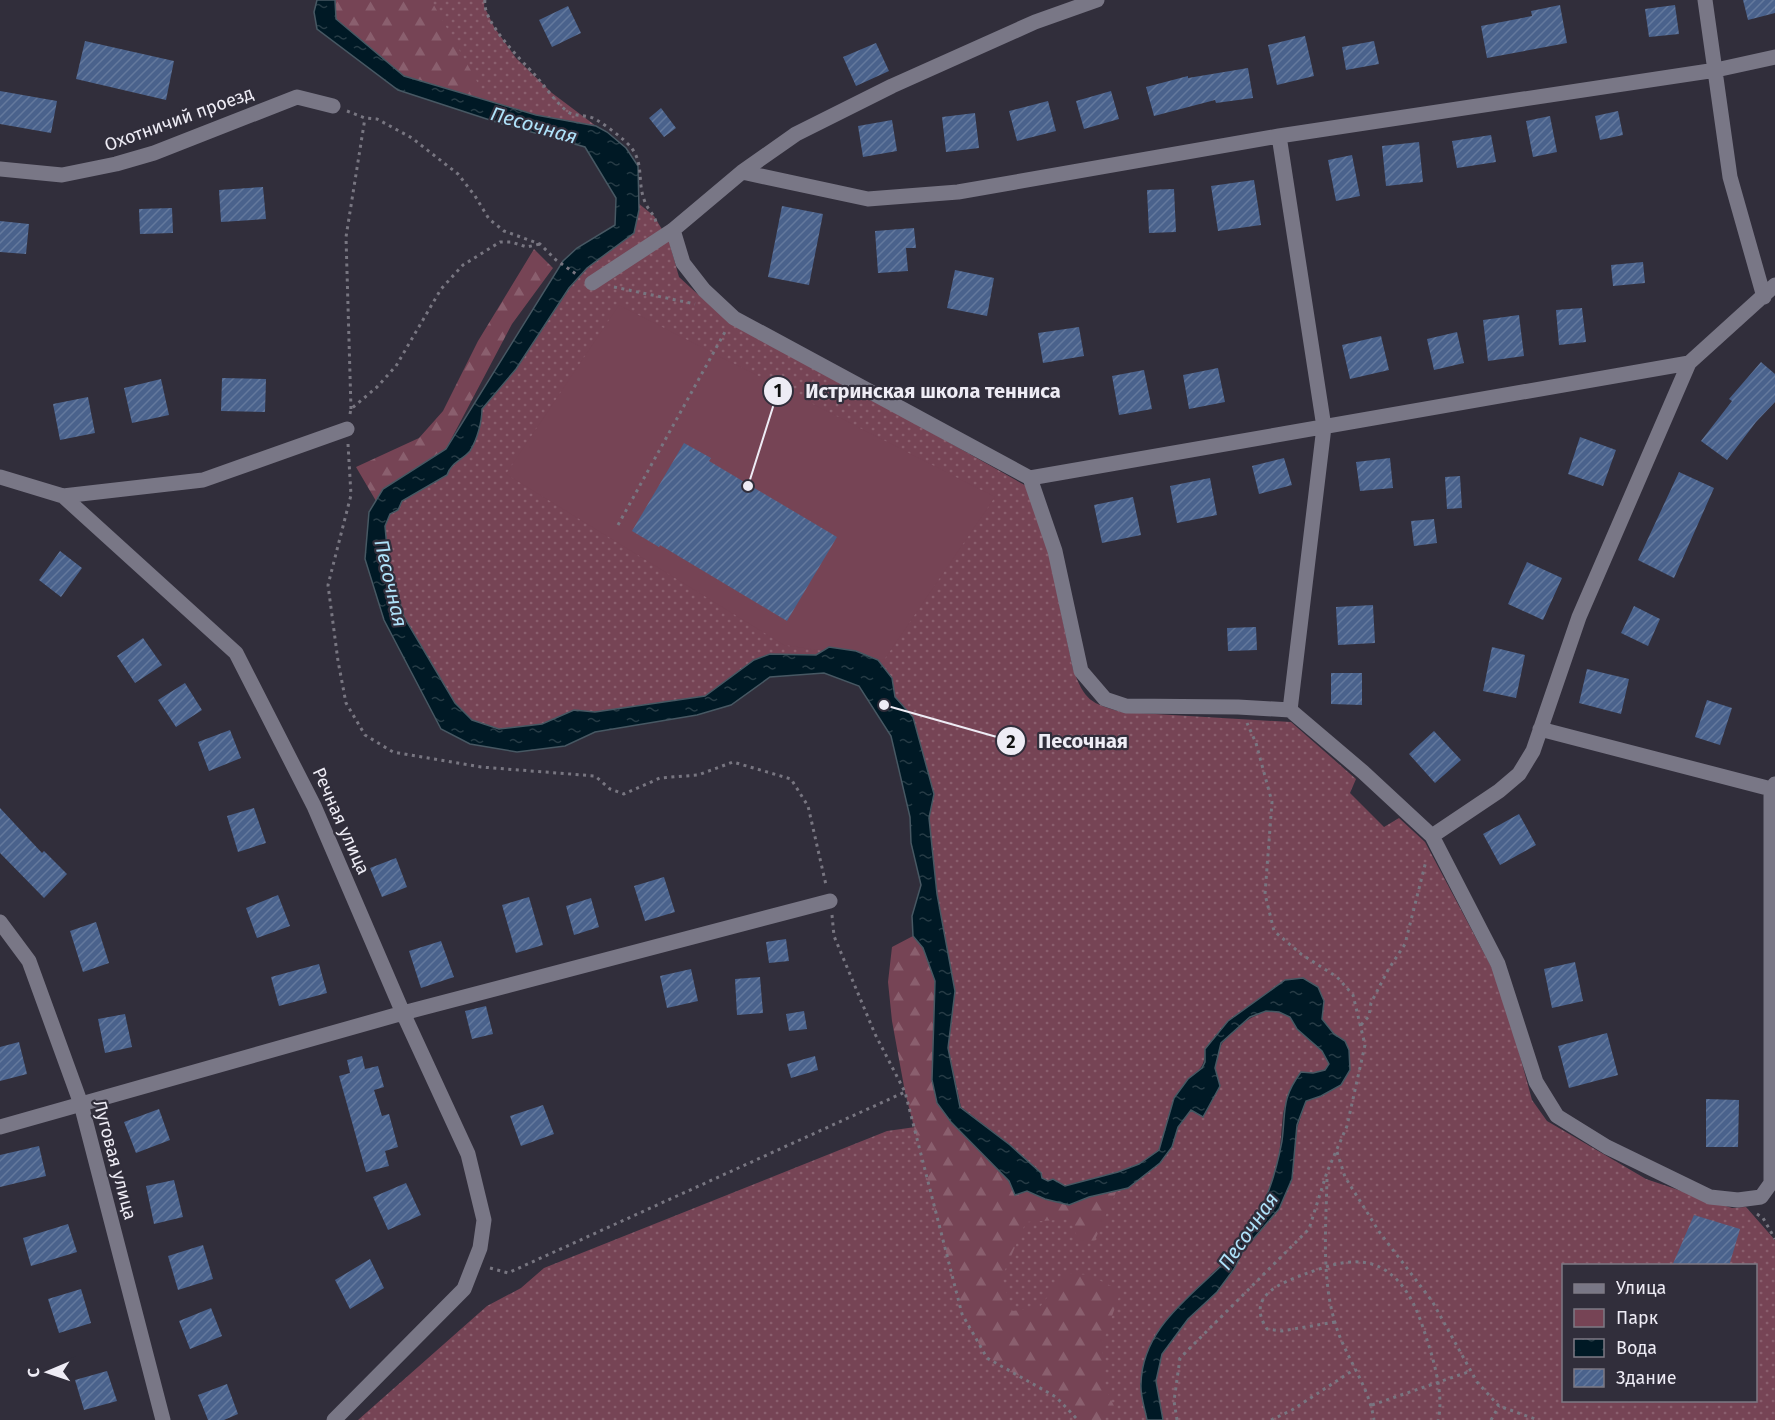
<svg xmlns="http://www.w3.org/2000/svg" width="1775" height="1420" font-family="'Fira Sans',sans-serif">
  <style>
    .grass { fill: url(#grass-dots); fill-rule: evenodd }
    .forest { fill: url(#forest-firs) }
    .park { fill: #764455 }
    .water { fill: url(#water-ripples); stroke: #475863; stroke-width: 1.5 }
    .building { fill: url(#building-hatch) }
    .lines { fill: none; stroke-linecap: round; stroke-linejoin: round }
    .path { stroke: #787681; stroke-width: 3; stroke-dasharray: 3 4.5; stroke-linecap: butt }
    .minor { stroke: #797786; stroke-width: 15 }
    .labels { text-anchor: middle; stroke-width: 4.5; stroke-linejoin: round; paint-order: stroke }
    .street-label { font-size: 18px; fill: #eeecf5; stroke: #312e3b }
    .water-label { font-size: 20px; font-style: italic; fill: #afe2fa; stroke: #312e3b }
    .leader { fill: none; stroke: #eeecf5; stroke-width: 2 }
    .callout-dot { fill: #eeecf5; stroke: #312e3b; stroke-width: 2 }
    .mark-label { font-size: 18px; text-anchor: middle; font-weight: bold; fill: #111 }
    .callout-label { font-size: 20px; text-anchor: middle; font-weight: bold; fill: #eeecf5; stroke: #312e3b; stroke-width: 4.5; stroke-linejoin: round; paint-order: stroke }
  </style>
  <defs>
    <pattern id="grass-dots" width="8" height="8" patternUnits="userSpaceOnUse" patternTransform="scale(1.5)"><rect width="8" height="8" fill="#764455"/><path d="M2 2h.1M6 6h.1" fill="none" stroke="#8a5f6e" stroke-width="1.8" stroke-linecap="round"/></pattern>
    <pattern id="forest-firs" width="22" height="20" patternUnits="userSpaceOnUse" patternTransform="scale(1.5)"><rect width="22" height="20" fill="#764455"/><path d="M5 1l3.5 6h-7zM16 11l3.5 6h-7z" fill="#8a5f6e"/></pattern>
    <pattern id="water-ripples" width="26" height="14" patternUnits="userSpaceOnUse" patternTransform="scale(1.5)"><rect width="26" height="14" fill="#001925"/><path d="M2 4q2-2 4 0t4 0M15 11q2-2 4 0t4 0" fill="none" stroke="#263b45"/></pattern>
    <pattern id="building-hatch" width="6" height="6" patternUnits="userSpaceOnUse" patternTransform="scale(1.5)"><rect width="6" height="6" fill="#4a628c"/><path d="M-1 1l2-2M0 6l6-6M5 7l2-2" fill="none" stroke="#64799d"/></pattern>
  </defs>
  <rect width="100%" height="100%" fill="#312e3b"/>
  <path class="grass" d="M335 0H485L484 6 494 27 516 58 552 93 596 126 536 115 404 76Z
    M638 203 654 216 669 241 679 277 702 298 737 323 1028 487 1037 497 1073 669C1085 701 1090 703 1122 712L1291 722 1356 779 1350 793 1384 827 1399 818 1425 842 1493 970 1510 1019 1532 1100 1547 1121 1646 1179 1732 1208 1746 1207 1775 1240V1420H1163L1156 1381 1162 1354 1188 1319 1217 1292 1234 1269 1243 1251 1259 1233 1292 1179 1297 1128 1306 1101 1321 1096 1345 1042 1334 1034 1285 980 1205 1049C1205 1075 1193 1068 1184 1088 1178 1102 1170 1116 1165 1131 1163 1136 1162 1144 1159 1149 1147 1169 1087 1180 1065 1186L1053 1179 1048 1181 1042 1178 1041 1173 1010 1145 961 1107 948 1048 955 991 937 894 929 818 934 794 913 717 894 697 892 678 816 655 770 654 754 660 705 696 594 712 574 710 542 724 499 729 472 720 455 703 404 617 388 558 385 526 390 513 401 501 446 475C451 463 462 460 469 451 477 440 482 422 482 409L516 369 569 289 587 268 634 233 639 210ZM1564 1266H1756V1400H1564Z
    M1266 1011 1279 1012 1290 1017 1297 1029 1322 1051 1329 1064 1325 1070 1313 1073 1301 1072C1295 1085 1285 1101 1283 1114 1281 1131 1281 1148 1277 1165 1269 1200 1239 1251 1211 1274L1140 1384 1147 1420H358L487 1306 521 1288 544 1268 887 1131 951 1122 1069 1205 1172 1147 1178 1127 1192 1109 1199 1114 1220 1086C1218 1080 1215 1073 1215 1067 1215 1039 1243 1020 1266 1011Z"/>
  <path class="forest" d="M335 0H431L488 101 404 76 336 19Z
    M534 249 553 268 512 324 446 449 383 489 376 501 356 467 419 438 443 411 478 341Z
    M913 936 923 948 935 981 932 1080 937 1103 951 1122 1009 1181 1015 1194 1027 1191 1045 1199 1069 1205 1089 1197 1116 1192 1094 1242 1078 1241 1072 1219 1026 1222 1002 1277 1012 1311 1039 1308 1066 1273 1089 1275 1121 1291 1102 1344 1105 1387 1114 1406 1102 1420H1078L1056 1397 987 1358 962 1314 905 1092 892 1021 888 982 892 947Z"/>
  <path class="park" d="M619 305 995 497 884 660 784 645 506 474Z"/>
  <path class="water" d="M317 0H335L336 19 404 76 536 115 596 126 607 132 626 148 638 166 639 210 634 233 587 268 569 288 516 369 482 409C482 422 477 440 470 451 462 460 451 463 447 475L402 501 398 510 390 514 385 526 388 558 404 617 455 703 472 720 499 729 542 724 574 710 595 712 705 696 754 660 770 654 816 655 829 647 856 651 878 660 892 678 895 697 913 717 934 794 929 818 937 894 955 991 948 1048 960 1107 1010 1145 1041 1173 1042 1178 1048 1181 1053 1179 1065 1186 1118 1172 1139 1164 1159 1150 1174 1098 1188 1079 1202 1068 1205 1062V1049L1228 1021 1285 980 1303 978 1318 987 1324 1001 1322 1019 1334 1034 1345 1041 1349 1050 1350 1070 1341 1085 1321 1096 1306 1101 1297 1125 1292 1179 1279 1209 1243 1251 1234 1269 1217 1292 1188 1319 1162 1354 1156 1381 1163 1420H1147C1145 1409 1140 1395 1141 1384 1142 1329 1189 1298 1224 1263 1233 1254 1259 1214 1264 1202 1273 1182 1278 1162 1282 1141 1286 1110 1281 1099 1301 1072L1313 1073 1325 1070 1329 1064 1322 1051 1297 1029 1290 1017 1279 1012 1266 1011 1250 1017 1221 1043 1215 1068 1220 1086 1203 1117 1191 1110 1178 1127 1172 1147 1160 1163 1128 1188 1089 1197 1069 1205 1045 1199 1027 1191 1015 1195 1009 1181 951 1122 937 1103 932 1080 935 981 923 948 913 936 912 916 921 885 911 843 910 817 891 736 859 686 824 673 770 677 731 705 697 715 595 732 565 746 517 752 470 744 441 729 384 620 365 559 369 512 383 489 446 449 563 261 577 248 615 225 616 198 585 147 499 123 398 90 317 29 314 12Z"/>
  <path class="building" d="M1743 0H1775V13L1748 20Z
    M1560 5 1567 43 1487 58 1481 26 1532 16 1531 11Z
    M1675 5 1679 34 1649 37 1645 9Z
    M568 6 581 33 552 47 539 20Z
    M1305 36 1314 76 1277 85 1268 45Z
    M85 41 174 61 166 100 76 79Z
    M1374 41 1379 64 1346 70 1342 47Z
    M876 43 889 71 856 86 843 57Z
    M1248 68 1253 98 1216 103 1215 100 1154 116 1146 87 1188 76V78Z
    M0 91 57 101 51 133 0 124Z
    M1111 91 1119 119 1084 129 1076 101Z
    M1048 101 1056 131 1017 141 1009 111Z
    M661 108 676 128 664 137 649 118Z
    M1618 111 1623 135 1600 140 1595 116Z
    M975 113 979 148 946 152 942 117Z
    M1550 116 1557 152 1533 157 1526 121Z
    M892 120 897 151 863 157 858 126Z
    M1491 135 1496 162 1457 168 1452 141Z
    M1419 142 1423 182 1386 186 1382 146Z
    M1352 155 1360 196 1336 201 1328 160Z
    M1254 180 1261 225 1218 231 1211 186Z
    M263 187 266 219 221 222 219 190Z
    M1174 189 1176 232 1149 233 1147 190Z
    M782 206 823 214 809 285 768 277Z
    M172 208 173 233 140 234 139 209Z
    M0 221 29 224 26 254 0 252Z
    M914 228 916 248H906L908 271 878 273 875 231Z
    M1643 262 1645 283 1613 286 1611 265Z
    M955 270 994 278 987 316 947 308Z
    M1582 308 1586 342 1559 345 1556 310Z
    M1519 315 1524 356 1488 361 1483 320Z
    M1079 327 1084 356 1043 363 1038 333Z
    M1457 332 1464 363 1434 370 1427 339Z
    M1381 336 1389 370 1350 379 1342 345Z
    M1761 362 1775 374V402L1756 422 1727 460 1701 441 1732 401 1729 399Z
    M1218 368 1225 402 1189 409 1183 375Z
    M1144 370 1152 409 1119 415 1112 376Z
    M222 378 266 379 265 412 221 411Z
    M161 379 169 415 132 423 124 388Z
    M88 397 95 433 60 440 53 404Z
    M1580 437 1616 450 1603 486 1568 474Z
    M684 443 711 458 709 461 837 537 787 621 660 545 659 547 632 531Z
    M1284 458 1292 485 1259 494 1252 466Z
    M1390 458 1393 488 1360 491 1356 462Z
    M1679 472 1714 488 1674 578 1638 560Z
    M1460 476 1462 508 1447 509 1445 477Z
    M1210 478 1217 515 1177 523 1170 486Z
    M1133 497 1141 535 1102 543 1094 505Z
    M1434 519 1437 543 1414 546 1411 521Z
    M60 551 82 568 61 597 39 580Z
    M1527 562 1562 578 1543 620 1508 604Z
    M1373 605 1375 643 1338 645 1336 607Z
    M1634 606 1660 619 1648 646 1621 633Z
    M1256 627 1257 650 1228 651 1227 628Z
    M143 638 162 665 135 683 117 656Z
    M1492 647 1525 655 1516 698 1483 691Z
    M1587 669 1629 679 1621 714 1579 703Z
    M1331 673H1362V705L1331 704Z
    M185 683 202 710 176 727 158 700Z
    M1707 700 1732 708 1720 745 1695 737Z
    M230 730 241 758 209 771 198 742Z
    M1434 731 1461 760 1435 783 1409 754Z
    M0 808 42 853 44 851 67 874 44 898 0 853Z
    M254 808 266 843 238 852 227 816Z
    M1519 814 1536 845 1500 865 1483 834Z
    M396 858 407 887 382 897 370 868Z
    M664 877 675 912 645 921 634 886Z
    M278 895 290 926 257 938 246 908Z
    M529 897 543 945 516 953 502 905Z
    M591 898 599 927 574 935 566 906Z
    M96 922 109 963 83 972 70 931Z
    M786 939 789 961 769 963 766 942Z
    M441 941 454 977 421 988 409 951Z
    M1575 962 1583 1001 1552 1008 1544 969Z
    M319 964 327 993 279 1006 271 977Z
    M691 969 698 1001 667 1008 660 976Z
    M760 977 763 1013 737 1015 735 979Z
    M486 1006 493 1034 472 1039 465 1011Z
    M804 1011 807 1029 789 1031 786 1014Z
    M125 1014 132 1047 105 1053 98 1019Z
    M1607 1033 1618 1075 1569 1088 1558 1046Z
    M19 1042 27 1074 0 1081V1047Z
    M362 1056 365 1069 378 1066 384 1087 374 1090 382 1116 389 1114 398 1147 385 1151 389 1166 366 1172 339 1076 350 1073 347 1060Z
    M815 1056 818 1070 791 1078 787 1064Z
    M1706 1099 1739 1100 1738 1147H1706Z
    M543 1105 554 1134 521 1146 510 1116Z
    M159 1109 170 1140 136 1153 124 1122Z
    M39 1146 46 1176 0 1187V1155Z
    M174 1180 183 1217 154 1224 146 1186Z
    M406 1183 421 1215 388 1230 373 1197Z
    M1694 1215 1740 1229 1729 1266H1672Z
    M68 1224 77 1252 31 1266 23 1238Z
    M203 1245 213 1279 178 1290 168 1256Z
    M370 1259 384 1288 350 1309 335 1280Z
    M81 1289 91 1323 59 1333 48 1299Z
    M211 1308 222 1336 190 1349 179 1321Z
    M107 1371 117 1401 84 1410 75 1380Z
    M227 1384 238 1414 224 1420H208L198 1395Z"/>
  <g class="lines">
    <path class="path" d="M485 0C481 20 521 60 534 74 546 87 554 101 568 112 574 116 582 115 590 117 598 119 620 136 627 143 646 161 636 181 645 202 648 210 654 214 656 222
      M347 111 365 118 377 119 412 138 458 174 475 196 489 219 504 231 540 244 556 260 579 276
      M614 287 695 304
      M351 409 346 237 365 118
      M350 414 351 409 377 387 396 366 441 289 463 265 500 242H511L527 247 540 244
      M348 444 351 495 328 585 338 661 346 703 365 735 393 752 481 767 595 776 610 789 624 794 660 778 698 775 733 762 791 779 808 806 826 885
      M618 525 726 330
      M832 915 834 936 875 1034 905 1092
      M1361 1025 1369 1016 1371 1003 1388 970 1405 944 1426 861
      M1337 1152 1345 1177 1380 1233 1432 1301 1477 1382 1499 1406 1538 1420
      M1327 1179C1326 1226 1321 1280 1336 1326 1346 1358 1369 1386 1374 1420
      M1757 1214 1763 1218 1775 1239
      M490 1268 508 1273 905 1092 962 1314 987 1358 1056 1397 1078 1420
      M1335 1322 1282 1331 1267 1329C1245 1296 1281 1283 1305 1274 1330 1265 1360 1254 1385 1270 1410 1286 1420 1317 1428 1343 1435 1364 1444 1399 1438 1420
      M1372 1405 1471 1371
      M1177 1420 1174 1401 1180 1358 1309 1229 1327 1172 1347 1126 1365 1045 1353 995 1337 977 1301 954 1274 931 1265 894 1272 802 1256 743 1247 723
      M1271 1420 1292 1410 1355 1369
      M1491 1420 1499 1406"/>
    <path class="minor" d="M1705 0 1730 177 1764 297
      M1279 136 1324 427 1290 710
      M0 169 62 175 116 164 154 153 297 97 333 106
      M742 172 868 199 958 192 1279 136 1716 70 1775 57
      M673 230 683 263 704 290 734 318 1030 478 1055 551 1081 671 1105 699 1126 706 1238 707 1290 710 1363 772 1432 836 1498 964 1536 1082 1557 1116 1607 1147 1710 1197 1738 1200 1761 1197 1771 1183V789L1775 784
      M592 283 673 230 742 172 796 134 892 86 1035 22 1097 0
      M0 477 63 496 236 653 314 806 403 1013 468 1154 484 1220 480 1248 464 1289 334 1420
      M1030 478 1689 363
      M63 496 203 480 347 429
      M1540 729 1775 790
      M1432 836 1499 791 1519 774 1533 751 1579 617 1689 363 1775 285
      M0 922 29 961 81 1104 163 1420
      M0 1127 403 1013 830 901"/>
  </g>
  <g class="labels">
    <g class="street-label">
      <text transform="translate(179 119) rotate(-20)" y="6">Охотничий проезд</text>
      <text transform="translate(341 821) rotate(66)" y="6">Речная улица</text>
      <text transform="translate(115 1160) rotate(75)" y="6">Луговая улица</text>
    </g>
    <g class="water-label">
      <text transform="translate(534 125) rotate(16)" y="7">Песочная</text>
      <text transform="translate(391 583) rotate(77)" y="7">Песочная</text>
      <text transform="translate(1248 1231) rotate(-55)" y="7">Песочная</text>
    </g>
  </g>
  <path class="leader" d="M748 486L778 391M884 705L1011 741"/>
  <g class="callout-dot">
    <circle cx="748" cy="486" r="6"/>
    <circle cx="884" cy="705" r="6"/>
    <circle cx="778" cy="391" r="15"/>
    <circle cx="1011" cy="741" r="15"/>
  </g>
  <g class="mark-label">
    <text x="778" y="397">1</text>
    <text x="1011" y="748">2</text>
  </g>
  <g class="callout-label">
    <text x="933" y="398">Истринская школа тенниса</text>
    <text x="1083" y="748">Песочная</text>
  </g>
  <rect x="1562" y="1264" width="195" height="138" fill="#312e3b" stroke="#7d7a85" stroke-width="1.5"/>
  <rect x="1574" y="1284" width="30" height="9" fill="#797786" stroke="#7d7a85" stroke-width="1.5"/>
  <text x="1616" y="1294" font-size="18" fill="#eeecf5">Улица</text>
  <rect x="1574" y="1309" width="30" height="18" fill="#764455" stroke="#7d7a85" stroke-width="1.5"/>
  <text x="1616" y="1324" font-size="18" fill="#eeecf5">Парк</text>
  <rect x="1574" y="1339" width="30" height="18" fill="url(#water-ripples)" stroke="#7d7a85" stroke-width="1.5"/>
  <text x="1616" y="1354" font-size="18" fill="#eeecf5">Вода</text>
  <rect x="1574" y="1369" width="30" height="18" fill="url(#building-hatch)" stroke="#7d7a85" stroke-width="1.5"/>
  <text x="1616" y="1384" font-size="18" fill="#eeecf5">Здание</text>
  <g transform="translate(48 1372) rotate(268)" stroke="#312e3b" stroke-width="4.5" paint-order="stroke">
  <path d="M0-4.5L10 22L0 15L-10 22Z" fill="#eeecf5"/>
  <text y="-9" font-size="16" font-weight="bold" text-anchor="middle" fill="#eeecf5">С</text>
  </g>
</svg>
